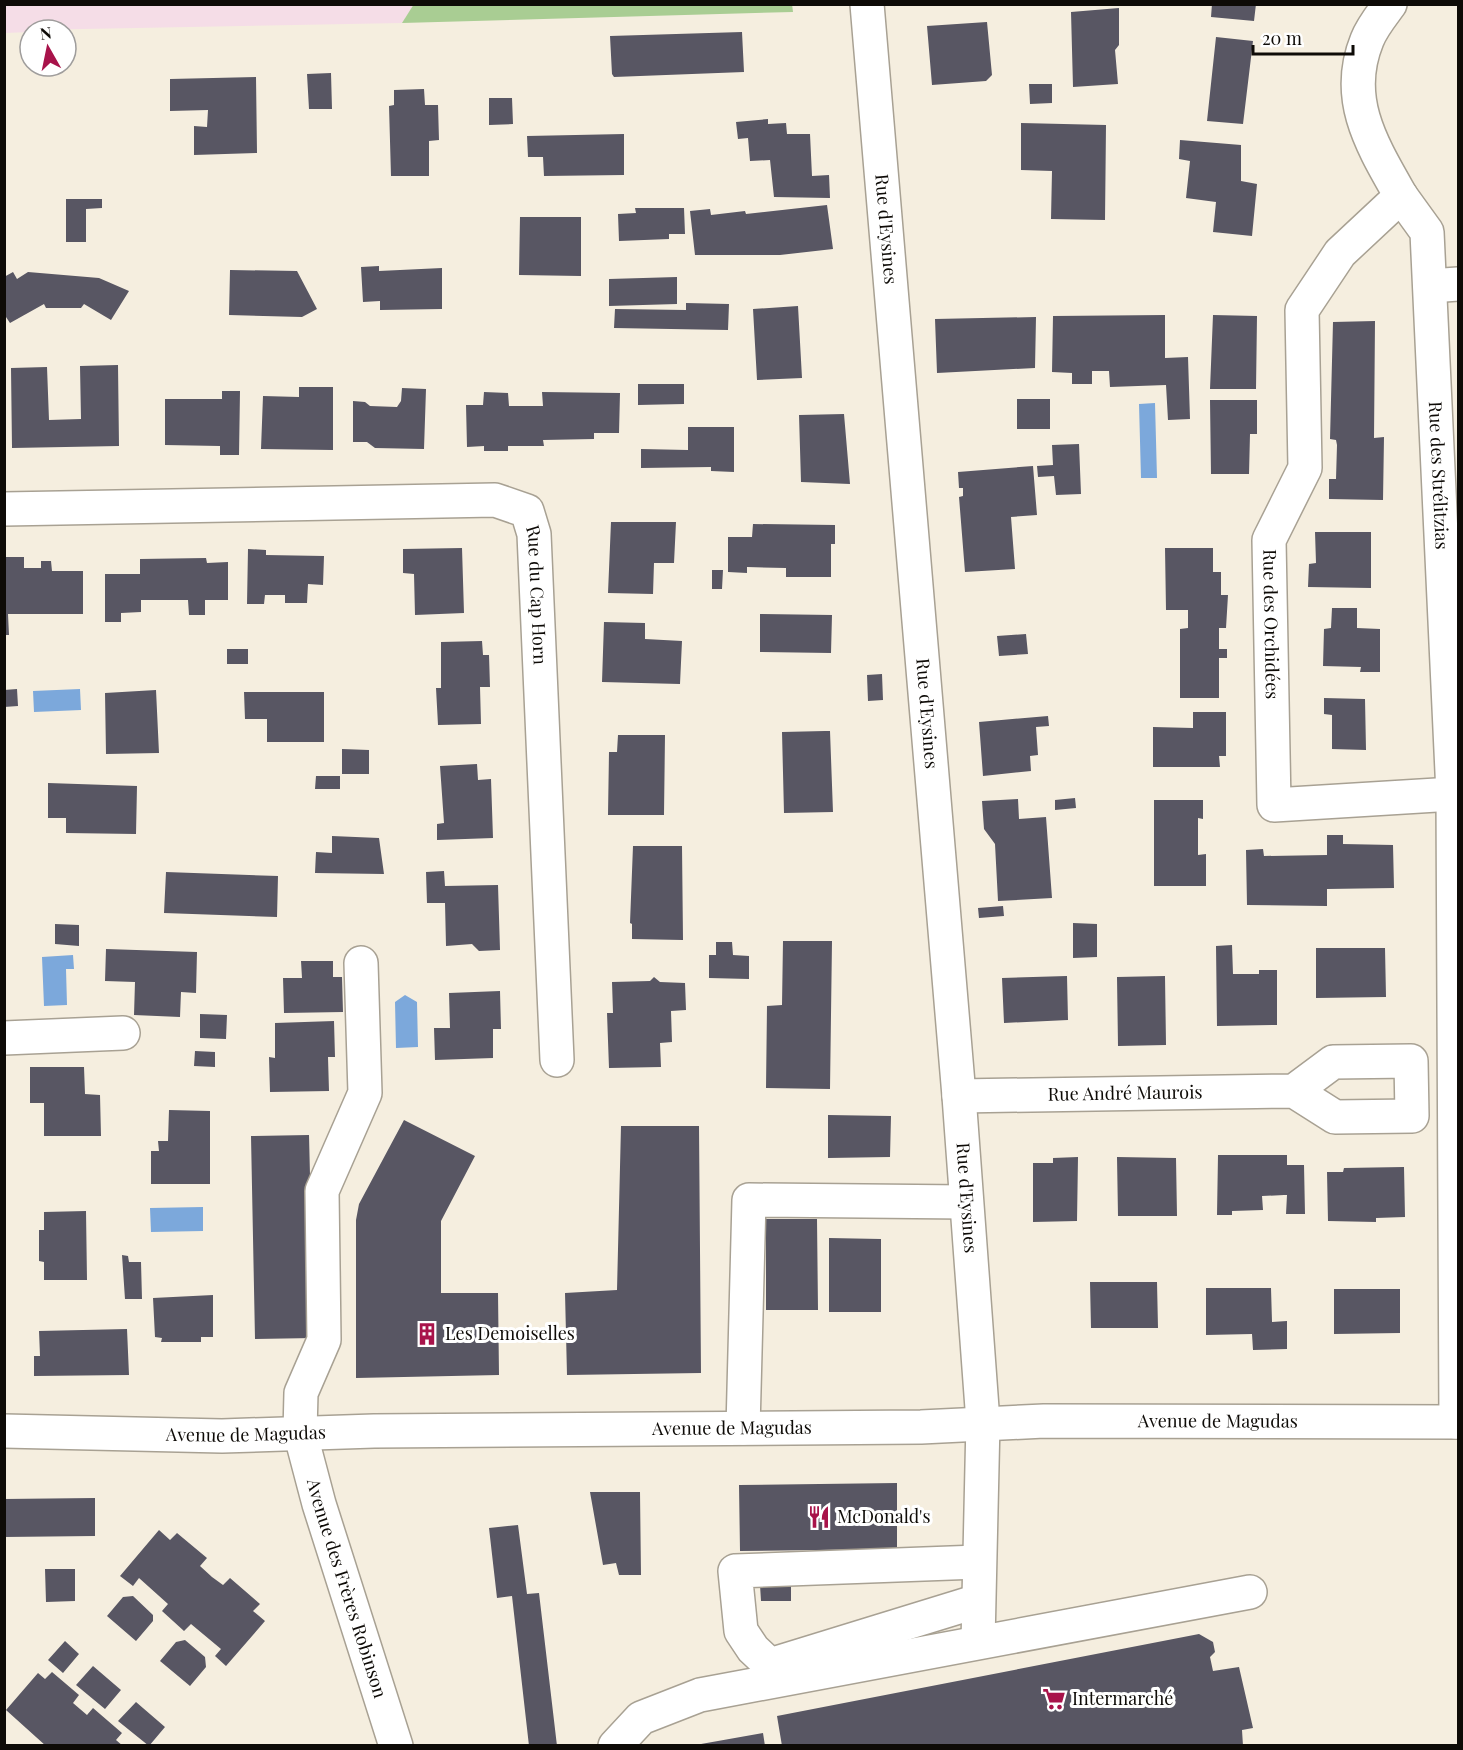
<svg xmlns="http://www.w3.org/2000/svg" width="1463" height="1750" font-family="'Playfair Display',serif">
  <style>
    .education { fill: #f5dde7 }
    .green { fill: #a9cd93 }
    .water { fill: #7ca8db }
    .building { fill: #585663 }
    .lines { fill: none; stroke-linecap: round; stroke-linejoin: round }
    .minor-casing { stroke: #a8a193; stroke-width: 36 }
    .major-casing { stroke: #a8a193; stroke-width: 36 }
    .minor { stroke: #fff; stroke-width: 33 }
    .major { stroke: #fff; stroke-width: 33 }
    .labels { text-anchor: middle; stroke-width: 6; stroke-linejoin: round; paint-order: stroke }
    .street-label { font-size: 18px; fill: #0e0b07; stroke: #fff }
    .poi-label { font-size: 18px; fill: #0e0b07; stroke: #fff; text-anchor: start }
  </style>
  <rect width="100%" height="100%" fill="#f5eedf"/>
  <path class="education" d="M4 5H414L402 23 30 30V32L5 33Z"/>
  <path class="green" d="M414 4H792L793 12 402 23Z"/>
  <path class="water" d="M1155 403 1157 478H1141L1139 404Z
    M80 689 81 710 34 712 33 691Z
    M73 955 74 969H66L67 1005 44 1006 42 957Z
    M405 995 417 1002 418 1047 396 1048 395 1002Z
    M203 1207V1231L151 1232 150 1208Z"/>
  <path class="building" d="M1212 4H1256L1254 21 1211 17Z
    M1119 8V45L1115 50 1118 84 1073 87 1071 12Z
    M987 22 992 75 986 81 932 85 927 26Z
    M742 32 744 72 614 77 612 74 610 36Z
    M1216 37 1253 41 1243 124 1207 121Z
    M331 73 332 109H309L307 74Z
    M256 77 257 153 194 155V126L207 127 208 110 170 111V79Z
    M1029 84H1052V103L1030 104Z
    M424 89 425 105H438L439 140 429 141V176H391L389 106 394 105V90Z
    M489 98H512L513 124 489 125Z
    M768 119V124L786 123 787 134H810L812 176 829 175 830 198 774 197 770 160 750 161 748 138 738 139 736 122Z
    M1021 123 1106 125 1105 220 1051 219 1052 171 1021 170Z
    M624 134V175L544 176 543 157H528L527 136Z
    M1180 140 1241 145V181L1257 184 1252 236 1213 232 1216 202 1186 198 1190 161 1179 159Z
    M66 199H102V208L86 209V242H66Z
    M827 205 833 249 780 255H695L690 211 710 209 711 215 745 211 746 214Z
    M635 208H684L685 234H669V239L619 241 618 214 636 213Z
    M520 217H581V276L519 275Z
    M379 266V271L442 268V309L380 310V301L363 302 361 267Z
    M230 270 297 271 317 309 302 317 229 315Z
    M13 272 17 279 28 272 99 278 129 291 111 320 84 304 81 308H46L44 304 10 323 4 314V277Z
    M677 277V304L609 306V279Z
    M686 303 729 304 728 330 614 328 615 309 686 310Z
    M798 306 802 378 757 380 753 309Z
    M1165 315V358L1188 357 1190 419 1168 420 1166 385 1110 387 1109 371H1092V384H1072V373L1052 372 1053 316Z
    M1213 315 1257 316 1256 389H1210Z
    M1036 317 1035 368 937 373 935 319Z
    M1375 321 1374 438 1384 437 1383 500 1329 499V479H1336L1337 445 1336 440 1330 439 1333 322Z
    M118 365 119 446 12 448 11 368 47 367 49 420 81 419 80 366Z
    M638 384H684V404L638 405Z
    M299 387H333V450L261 449 263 396 299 397Z
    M402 388 426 389 424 449 375 448 367 442H353V401L365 402 370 406 397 407 401 401Z
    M222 391H240L239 455H220V446L165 445V399H222Z
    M484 392 508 393 509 406H543L542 392 620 393 619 433H594V439L543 440 544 446H508V451H484V446L467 447 466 405H483Z
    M1017 399H1050V429H1017Z
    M1210 400H1257V434H1250L1249 474H1211Z
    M844 414 850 484 801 482 799 415Z
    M688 427H734V472L711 471V467L641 468V449L688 450Z
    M1079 444 1081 494 1056 495 1054 476 1038 477 1037 466 1053 465 1052 445Z
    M1033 466 1037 515 1011 517 1015 569 965 572 959 497 963 496V488H959L958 472Z
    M611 522H676L674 563H654L653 594 608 593Z
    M753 524 835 525V544H831V577H786V568L747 567V573L728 572V537H752Z
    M1315 532H1371V588L1308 587 1309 564 1316 563Z
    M462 548 464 613 415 615 414 574 403 573V549Z
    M1165 548H1213V572H1221V595H1228L1226 628H1219V649H1227V658H1219V698H1180V629L1188 628V610H1166Z
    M248 549 266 550V555L324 556 323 585 308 584 307 603H285V595H265L264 604H247Z
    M5 557H24V568H41V561H51L52 571H83V614H8L9 635H5Z
    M206 558 207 563 228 562V600H205V615H189L188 600H141V612L121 613V622H105V574H140V559Z
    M712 570H723L722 589H712Z
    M1332 608H1357V628L1380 629V672H1360L1361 667 1323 666 1324 629 1331 628Z
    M760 614 832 615 831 653 760 652Z
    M604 622 645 623V639L682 641 680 684 602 682Z
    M1026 634 1028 654 999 656 997 636Z
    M482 641 483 655H489L490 687H480L481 724 438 725 436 688H441V642Z
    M227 649H248V664H227Z
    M882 674 883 700 868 701 867 675Z
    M17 689 18 706 4 707V690Z
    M156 690 159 753 106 754 105 693Z
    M244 692H324V742H267V719H245Z
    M1324 698 1365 699 1366 750 1332 749V715L1324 714Z
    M1193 712H1226V756H1219L1220 767H1153V727L1193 728Z
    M1048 716 1049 726 1036 727 1038 755 1030 756 1031 771 983 776 979 722Z
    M825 731H830L833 812 784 813 782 732Z
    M618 735H665L664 815H608L609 752H617Z
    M342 749 369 750V774H342Z
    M477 764 478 780 491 779 493 838 437 840V824L444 823 440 766Z
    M316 776H340V789H315Z
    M48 783 137 786 136 834 66 833V818H48Z
    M1075 798 1076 808 1055 810V800Z
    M1018 799 1019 819 1046 817 1052 898 998 901 995 844 984 829 982 801Z
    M1154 800H1203V819L1198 818V855L1206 854V886H1154Z
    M1327 835H1343V844L1393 845 1394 888 1327 889V906L1247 905 1246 850 1263 849 1264 856 1327 855Z
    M332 836 379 838 384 874 315 873 316 852 332 853Z
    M633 846H682L683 940 632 939V924L630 923Z
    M444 871 445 886 498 885 500 950 479 951 472 944 446 946 445 903H427L426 872Z
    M166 872 278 876 277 917 164 913Z
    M1003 906 1004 916 979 918 978 908Z
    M1073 923 1097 924V957L1073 958Z
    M55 924 79 925V946L55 944Z
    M783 941H832L830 1089 766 1088 767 1006 782 1005Z
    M716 942H732L733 955 749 956V979L709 978V955H716Z
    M1232 945 1233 974H1259V970H1277V1025L1217 1026 1216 946Z
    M1316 948H1385L1386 997 1316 998Z
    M106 949 197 952 196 993 181 992 180 1017 134 1015 135 982 105 981Z
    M301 961H333V977H342L343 1012 284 1013 283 978H302Z
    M1067 976 1068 1020 1004 1023 1002 978Z
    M1165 976 1166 1045 1118 1046 1117 977Z
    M654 977 660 982 685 983 686 1010 671 1011 672 1042 660 1043 661 1067 609 1068 607 1013H613L612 982 650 981Z
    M500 991 501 1029H493V1058L435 1060 434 1028H450L449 993Z
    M200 1014 227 1015 226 1039 200 1038Z
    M334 1021 335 1057H328L329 1091 270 1092 269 1057 275 1058V1023Z
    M195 1051 215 1052V1067L194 1066Z
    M30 1067H84L85 1094 100 1095 101 1136H44V1103H30Z
    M169 1110 210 1111V1184H151V1151H159L158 1141H168Z
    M828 1115 891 1116 890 1157 828 1158Z
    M404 1120 475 1156 441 1221V1293H498L499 1375 356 1378V1220L359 1204Z
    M621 1126H699L701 1373 567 1375 565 1293 617 1290Z
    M309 1135 314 1338 255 1339 251 1136Z
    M1218 1155H1287V1165H1304L1305 1214H1286L1287 1195H1284L1262 1196 1263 1210 1232 1211V1215H1217Z
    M1078 1157 1077 1221 1033 1222V1163H1053V1158Z
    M1117 1157 1176 1158 1177 1216H1118Z
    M1404 1167 1405 1217 1376 1218V1222L1328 1221 1327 1172H1343L1344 1168Z
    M86 1211 87 1280H44V1262L39 1261V1230H44V1212Z
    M766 1219H817L818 1310H766Z
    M829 1238 881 1239V1312H829Z
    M122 1255 128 1256 129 1262H141L142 1299H125Z
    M1090 1282H1157L1158 1328H1091Z
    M1206 1288H1271L1272 1322 1287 1321V1349L1253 1350 1252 1334 1206 1335Z
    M1334 1289H1400V1333L1334 1334Z
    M213 1295V1337H201V1342H161L162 1338 155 1337 153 1298Z
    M127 1329 129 1375 34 1376V1356H40L39 1331Z
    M897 1483V1549L740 1551 739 1485Z
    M590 1492H640L641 1575H619L616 1563 603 1565Z
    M95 1498V1536L4 1537V1499Z
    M518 1525 527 1594 539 1593 557 1746H529L512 1596 497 1598 489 1528Z
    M159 1530 170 1540 177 1533 207 1558 200 1566 212 1577 223 1585 230 1578 260 1604 253 1611 265 1621 226 1666 215 1656 221 1649 191 1624 184 1631 162 1611 168 1604 139 1578 133 1586 120 1576Z
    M45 1569H75V1601L46 1602Z
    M760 1585H791V1601H761Z
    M133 1596 153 1615V1621L136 1641 107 1616 123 1597Z
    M1199 1634 1213 1642 1215 1652 1210 1657 1213 1671 1239 1667 1253 1728 1242 1730 1243 1746H782L777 1716Z
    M185 1640 205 1657 206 1667 190 1686 160 1661 176 1642Z
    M65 1641 79 1654 63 1673 48 1660Z
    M93 1666 121 1690 105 1709 76 1685Z
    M52 1672 79 1695 73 1703 87 1715 93 1708 122 1733 116 1740 123 1746H46L6 1710 38 1673 45 1679Z
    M136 1702 165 1727 149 1746 118 1721Z
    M763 1733 765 1746H701V1744Z"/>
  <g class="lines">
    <g class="minor-casing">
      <g id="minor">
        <path id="s1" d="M867 4 959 1096 983 1422 978 1642"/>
        <path id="s2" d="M1390 4C1382 15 1372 27 1367 40 1343 99 1372 145 1401 196L1340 253 1302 310 1305 468 1269 540 1274 805 1453 794"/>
        <path id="s3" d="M1401 196 1427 232 1453 794 1456 1422"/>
        <path d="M1430 286 1458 284"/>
        <path id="s4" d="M4 509 495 500 527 511 534 534 557 1060"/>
        <path id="s5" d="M361 963 365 1093 322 1191 324 1340 301 1393 300 1432 319 1504 396 1746"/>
        <path d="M4 1038 123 1033"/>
        <path id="s6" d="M959 1096 1294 1091 1333 1062 1411 1061 1412 1116 1335 1117 1294 1091"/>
        <path d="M743 1428 749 1200 966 1202"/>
        <path d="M978 1601 770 1665 753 1649 741 1631 735 1571 978 1562"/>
        <path d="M615 1746 641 1718 700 1695 1250 1592"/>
      </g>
    </g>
    <g class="major-casing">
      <g id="major">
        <path id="s7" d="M4 1431 222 1436 374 1431 921 1427 1044 1421 1458 1422"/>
      </g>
    </g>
    <use href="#minor" class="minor"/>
    <use href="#major" class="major"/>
  </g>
  <defs>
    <g id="building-bare" transform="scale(1.8)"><path d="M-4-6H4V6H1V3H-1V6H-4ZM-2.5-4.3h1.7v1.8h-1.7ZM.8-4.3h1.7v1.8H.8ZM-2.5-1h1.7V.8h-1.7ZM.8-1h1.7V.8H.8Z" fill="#a8134a" stroke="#fff" stroke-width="2.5" paint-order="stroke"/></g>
    <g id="restaurant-bare" transform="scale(1.8)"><path d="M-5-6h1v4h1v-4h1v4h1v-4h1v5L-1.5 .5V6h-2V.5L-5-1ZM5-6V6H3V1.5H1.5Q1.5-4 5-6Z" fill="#a8134a" stroke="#fff" stroke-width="2.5" paint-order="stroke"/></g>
    <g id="supermarket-bare" transform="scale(1.8)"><path d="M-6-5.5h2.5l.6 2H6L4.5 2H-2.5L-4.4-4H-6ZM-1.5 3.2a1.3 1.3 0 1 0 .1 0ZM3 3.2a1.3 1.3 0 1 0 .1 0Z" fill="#a8134a" stroke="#fff" stroke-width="2.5" paint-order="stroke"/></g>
  </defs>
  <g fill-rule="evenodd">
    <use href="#building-bare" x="427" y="1334"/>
    <use href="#restaurant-bare" x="819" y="1517"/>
    <use href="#supermarket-bare" x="1054" y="1699"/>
  </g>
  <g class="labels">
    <g class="street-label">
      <text dy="6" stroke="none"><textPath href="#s1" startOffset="226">Rue d'Eysines</textPath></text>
      <text dy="6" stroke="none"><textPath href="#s3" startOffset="288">Rue des Strélitzias</textPath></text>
      <text dy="6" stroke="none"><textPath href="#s4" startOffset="610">Rue du Cap Horn</textPath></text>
      <text dy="6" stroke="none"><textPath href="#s2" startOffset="684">Rue des Orchidées</textPath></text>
      <text dy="6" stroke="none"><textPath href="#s1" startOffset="712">Rue d'Eysines</textPath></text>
      <text dy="6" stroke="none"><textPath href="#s6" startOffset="166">Rue André Maurois</textPath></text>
      <text dy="6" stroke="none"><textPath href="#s1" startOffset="1198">Rue d'Eysines</textPath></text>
      <text dy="6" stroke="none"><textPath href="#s7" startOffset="1214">Avenue de Magudas</textPath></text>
      <text dy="6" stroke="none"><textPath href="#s7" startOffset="728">Avenue de Magudas</textPath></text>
      <text dy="6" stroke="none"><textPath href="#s7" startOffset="242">Avenue de Magudas</textPath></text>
      <text dy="6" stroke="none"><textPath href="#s5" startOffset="646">Avenue des Frères Robinson</textPath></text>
    </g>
    <g class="poi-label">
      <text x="445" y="1340">Les Demoiselles</text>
      <text x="837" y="1523">McDonald's</text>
      <text x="1072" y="1705">Intermarché</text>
    </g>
  </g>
  <rect width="1463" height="1750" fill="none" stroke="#0e0b07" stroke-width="12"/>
  <g transform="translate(48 48) rotate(351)"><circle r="28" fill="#ffffff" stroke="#9f9d9c" stroke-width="1.5"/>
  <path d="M0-4.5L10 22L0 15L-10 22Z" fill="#a8134a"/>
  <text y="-9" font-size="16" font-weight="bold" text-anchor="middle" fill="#0e0b07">N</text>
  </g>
  <path d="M1253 45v9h100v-9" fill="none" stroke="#0e0b07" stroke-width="3"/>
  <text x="1262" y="45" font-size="18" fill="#0e0b07" stroke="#ffffff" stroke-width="4.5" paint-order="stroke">20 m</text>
</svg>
